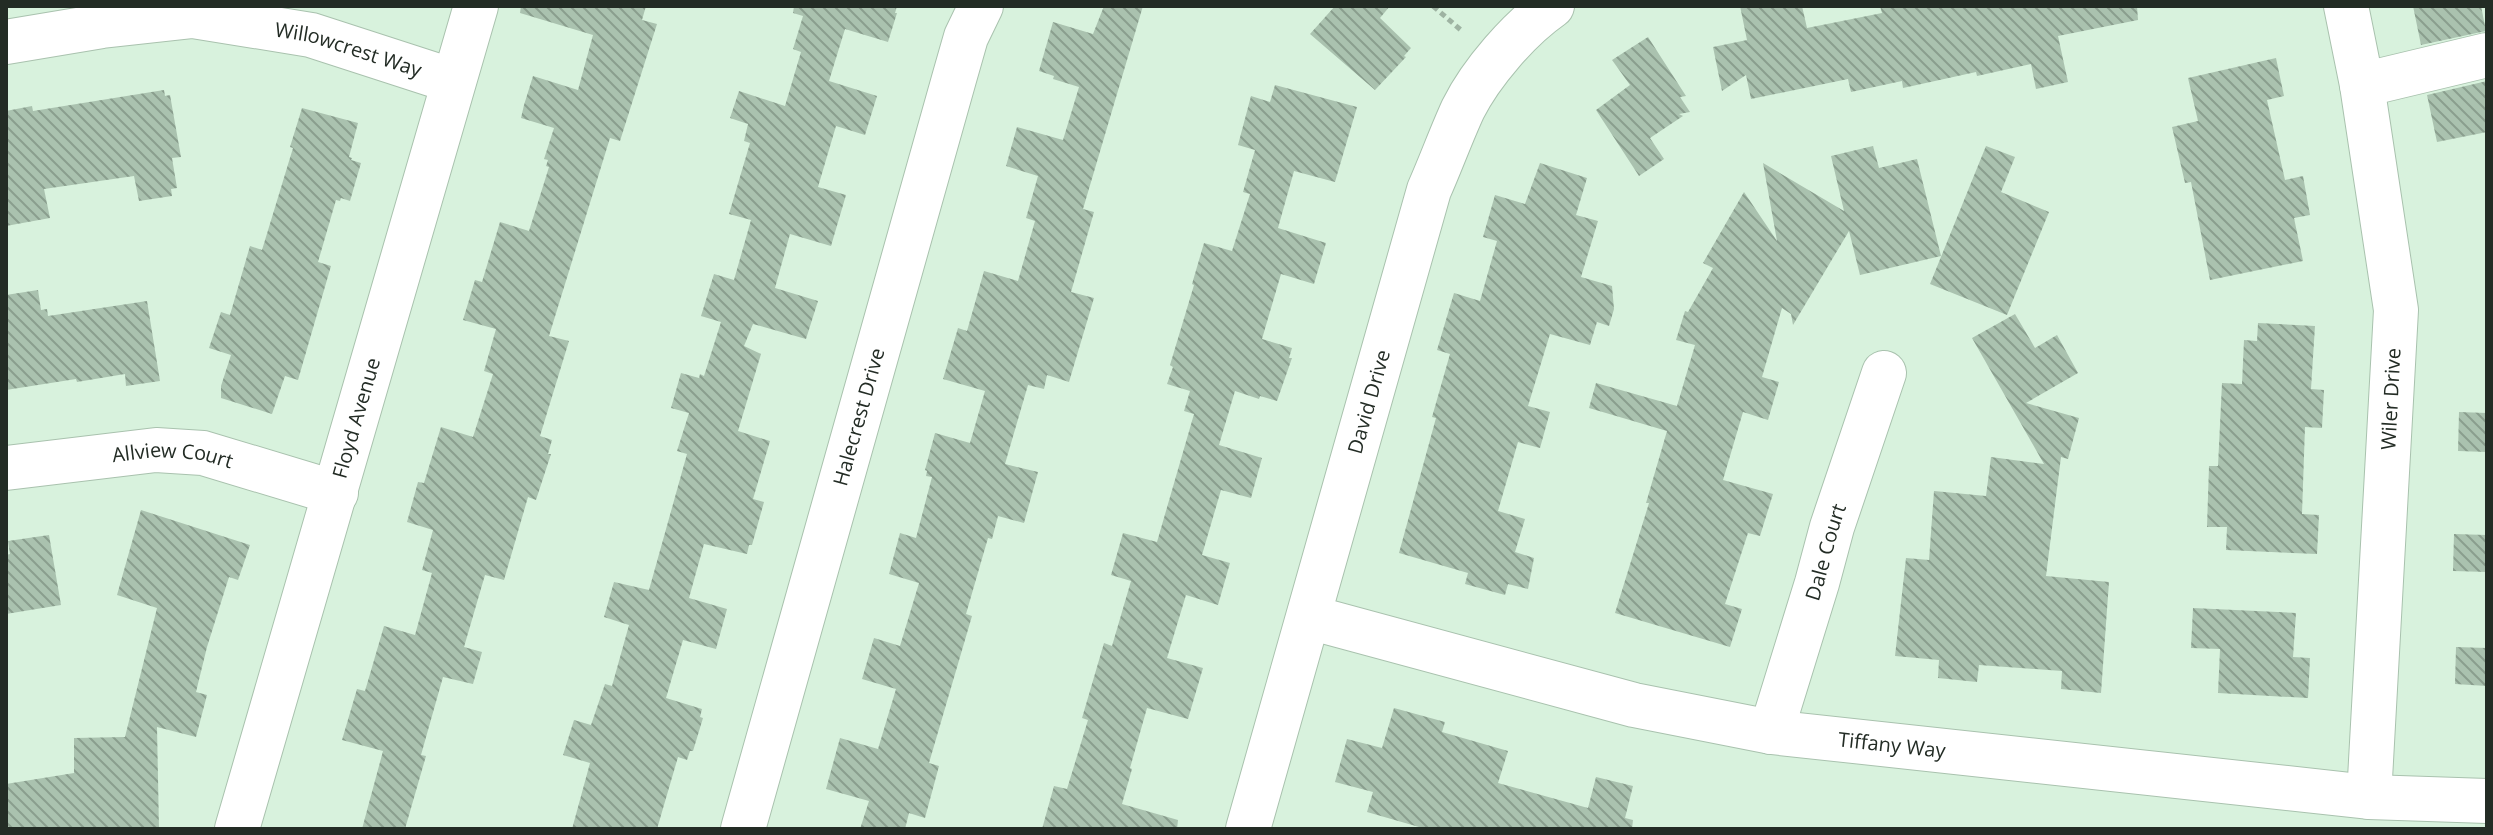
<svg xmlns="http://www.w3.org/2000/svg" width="2493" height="835" font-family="'Open Sans',sans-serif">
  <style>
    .building { fill: url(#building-back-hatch) }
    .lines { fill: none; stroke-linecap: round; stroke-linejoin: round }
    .minor-casing { stroke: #a9c2ae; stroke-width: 46 }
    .path { stroke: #9eb3a2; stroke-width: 5; stroke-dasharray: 6 4; stroke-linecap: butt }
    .minor { stroke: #fff; stroke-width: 44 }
    .labels { text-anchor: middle; stroke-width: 8; stroke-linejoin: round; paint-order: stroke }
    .street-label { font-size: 20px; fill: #232c25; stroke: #fff }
  </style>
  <defs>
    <pattern id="building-back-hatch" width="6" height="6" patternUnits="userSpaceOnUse" patternTransform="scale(2)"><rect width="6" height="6" fill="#aac2af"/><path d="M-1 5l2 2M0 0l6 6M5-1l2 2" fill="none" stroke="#8a9e8e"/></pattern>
  </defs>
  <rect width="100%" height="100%" fill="#d8f2dd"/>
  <path class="building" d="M521 6H646L642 20 657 24 620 141 610 138 549 336 569 341 540 436 552 440 548 454H551L536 500 528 497 504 580 485 575 464 647 482 652 473 684 443 677 421 755 426 756 405 829H362L383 751 342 740 357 689 365 691 384 626 415 635 432 573 422 570 433 530 407 522 418 482 424 483 441 427 473 437 493 374 484 371 496 329 463 320 475 280 482 282 500 222 529 231 549 167 546 166 548 160 544 159 554 128 521 118 524 105 533 76 578 90 593 35 520 13Z
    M794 6H897L895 13H897L888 42 845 29 829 81 877 96 865 135 836 126 818 187 846 195 831 246 790 234 775 288 818 301 806 339 753 324 744 346 761 354 738 431 770 441 753 499 764 502 752 545H749L747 554 704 544 689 598 727 609 716 649 683 640 666 698 702 709 700 717 703 718 693 751H690L687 760 678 757 657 829H572L590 763 563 755 574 720 591 725 605 684 612 686 629 625 604 617 614 582 649 590 687 454 677 451 689 413 671 408 681 373 699 378 700 374 704 376 721 322 701 316 714 274 734 280 751 220 729 214 750 143 744 141 748 124 730 118 739 91 785 106 801 52 793 49 803 16 793 13Z
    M1104 6H1143L1083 209 1094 212 1071 292 1094 298 1069 382 1047 375 1044 389 1028 385 1005 464 1038 472 1024 523 998 516 992 539 988 538 966 614 972 616 929 763 939 766 925 818 909 813 905 829H860L869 801 826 789 840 738 878 749 896 689 862 679 874 638 900 646 919 583 889 574 900 533 916 538 932 477 926 476 927 471 925 470 935 433 970 443 985 391 943 379 958 328 967 331 984 271 1018 281 1035 221 1026 218 1038 176 1006 166 1017 127 1063 140 1079 87 1053 79 1054 76 1039 71 1053 22 1093 34Z
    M1335 6H1390L1380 18 1411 48 1404 56 1406 57 1375 90 1310 34Z
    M1740 6H1802L1807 28 1882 13 1880 6H2137L2138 20 2058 36 2068 82 2036 89 2031 64 1977 76 1976 72 1903 88 1902 81 1851 92 1848 79 1751 99 1746 75 1722 91 1713 47 1747 40Z
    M2413 6H2481L2486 31 2421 45Z
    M1648 37 1686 96 1680 97 1690 112 1679 114 1683 116 1650 138 1664 159 1639 176 1596 110 1630 85 1612 60Z
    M2276 58 2284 96 2267 100 2285 180 2303 176 2310 215 2294 218 2303 261 2210 280 2191 182 2185 183 2172 127 2198 121 2188 78Z
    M2487 81V132L2437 142 2427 95Z
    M1275 85 1357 107 1335 182 1294 171 1278 228 1326 243 1314 284 1281 274 1262 339 1292 348 1289 358H1292L1277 401 1260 396 1259 399 1235 391 1219 445 1262 458 1251 498 1221 490 1202 555 1230 563 1218 605 1186 595 1167 658 1203 668 1188 719 1147 708 1130 768 1132 769 1122 804 1178 820 1177 829H1042L1054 786 1067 789 1088 720 1082 718 1104 643 1112 646 1131 581 1111 575 1123 533 1157 542 1194 414 1184 411 1190 391 1167 384 1173 367 1170 365 1194 285 1192 284 1204 243 1232 251 1250 194 1243 192 1255 150 1238 145 1251 96 1270 102Z
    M164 90 165 96 170 95 181 157 172 158 177 188 171 189 172 196 139 201 134 176 44 189 50 218 6 226V111L32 106 33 111Z
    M302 108 358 123 349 157 352 158 351 160 361 163 350 201 341 198 340 201 336 200 318 262 331 266 298 380 285 376 272 414 221 398V386L231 355 209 348 221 312 230 315 250 246 262 250 293 148 290 147Z
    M1873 146 1879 168 1917 159 1941 256 1860 275 1849 231 1793 325 1791 314 1782 308 1762 377 1779 382 1768 420 1743 412 1723 480 1773 494 1760 536 1748 533 1725 604 1742 609 1730 647 1615 613 1649 503H1646L1667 431 1589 408 1596 383 1677 406 1695 345 1676 340 1685 311 1688 312 1713 268 1703 263 1744 192 1777 241 1763 163 1844 211 1831 156Z
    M1986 146 2015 157 2001 192 2049 212 2007 315 1930 284Z
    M1540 163 1587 178 1576 215 1598 221 1581 277 1612 286 1614 309 1609 326 1597 322 1590 345 1550 334 1528 406 1550 412 1540 448 1518 442 1498 511 1525 519 1515 552 1534 558 1528 589 1508 584 1505 595 1465 584 1468 573 1399 553 1436 418 1432 417 1450 354 1437 350 1454 293 1480 301 1497 241 1483 237 1495 195 1525 204Z
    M38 290 41 310 47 309 48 316 147 301 160 381 126 386 125 374 77 382 76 379 6 390V295Z
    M2015 314 2035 348 2057 335 2078 373 2026 403 2079 418 2068 459 2061 457 2046 576 2109 582 2101 693 2061 689 2062 671 1979 665 1977 682 1938 678 1939 660 1895 656 1906 558 1929 560 1934 491 1986 496 1991 457 2044 464 1972 338Z
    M2258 323 2315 326 2311 389 2324 390 2322 428 2305 427 2302 514 2319 515 2317 554 2226 550 2227 527H2207L2209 466H2218L2222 383 2242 384 2244 340 2257 341Z
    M2459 412 2487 413V452L2458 451Z
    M141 510 250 545 238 580 229 577 207 647 196 692 207 695 196 737 157 727 159 829H6V784L74 773V738L125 737 157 608 117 595Z
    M2454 534 2487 535V572L2453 571Z
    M49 535 61 605 6 614V555L10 554 8 541Z
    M2193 608 2296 613 2293 657 2310 658 2308 698 2218 693 2220 649 2191 648Z
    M2456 647 2487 648V686L2455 684Z
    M1394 708 1445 722 1442 732 1508 751 1498 783 1588 808 1596 777 1633 786 1625 818 1633 820 1632 829H1426L1367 812 1373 792 1335 782 1347 739 1382 748Z"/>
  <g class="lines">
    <g class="minor-casing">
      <g id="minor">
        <path d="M2346 6 2362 85 2396 310 2369 797"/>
        <path id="s1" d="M6 42 102 26 193 16 311 35 453 81"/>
        <path d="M2362 85 2487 55"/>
        <path id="s2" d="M6 468 156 450 203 453 336 493"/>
        <path id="s3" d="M1309 617 1634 705 1771 732 2369 797 2487 801"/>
        <path id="s4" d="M1771 732 1817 583 1832 527 1884 373"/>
        <path id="s5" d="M237 829 476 6"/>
        <path id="s6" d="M743 829 954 79 966 37 981 6"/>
        <path id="s7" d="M1248 829 1429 190C1441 163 1451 135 1463 109 1481 73 1519 29 1552 6"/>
      </g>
    </g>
    <path class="path" d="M1433 6 1462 31"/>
    <use href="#minor" class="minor"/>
  </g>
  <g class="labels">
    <g class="street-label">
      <text dy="7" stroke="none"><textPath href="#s1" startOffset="348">Willowcrest Way</textPath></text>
      <text transform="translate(2391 399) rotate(-87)" y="7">Wiler Drive</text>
      <text dy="7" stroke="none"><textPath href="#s7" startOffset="444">David Drive</textPath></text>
      <text dy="7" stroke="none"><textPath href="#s6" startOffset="428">Halecrest Drive</textPath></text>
      <text dy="7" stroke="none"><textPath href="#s5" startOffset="428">Floyd Avenue</textPath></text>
      <text dy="7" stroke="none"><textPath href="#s2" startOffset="168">Allview Court</textPath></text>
      <text dy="7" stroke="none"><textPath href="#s4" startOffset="188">Dale Court</textPath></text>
      <text dy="7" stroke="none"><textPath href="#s3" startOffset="598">Tiffany Way</textPath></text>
    </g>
  </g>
  <rect width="2493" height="835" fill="none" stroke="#232c25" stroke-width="16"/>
</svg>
